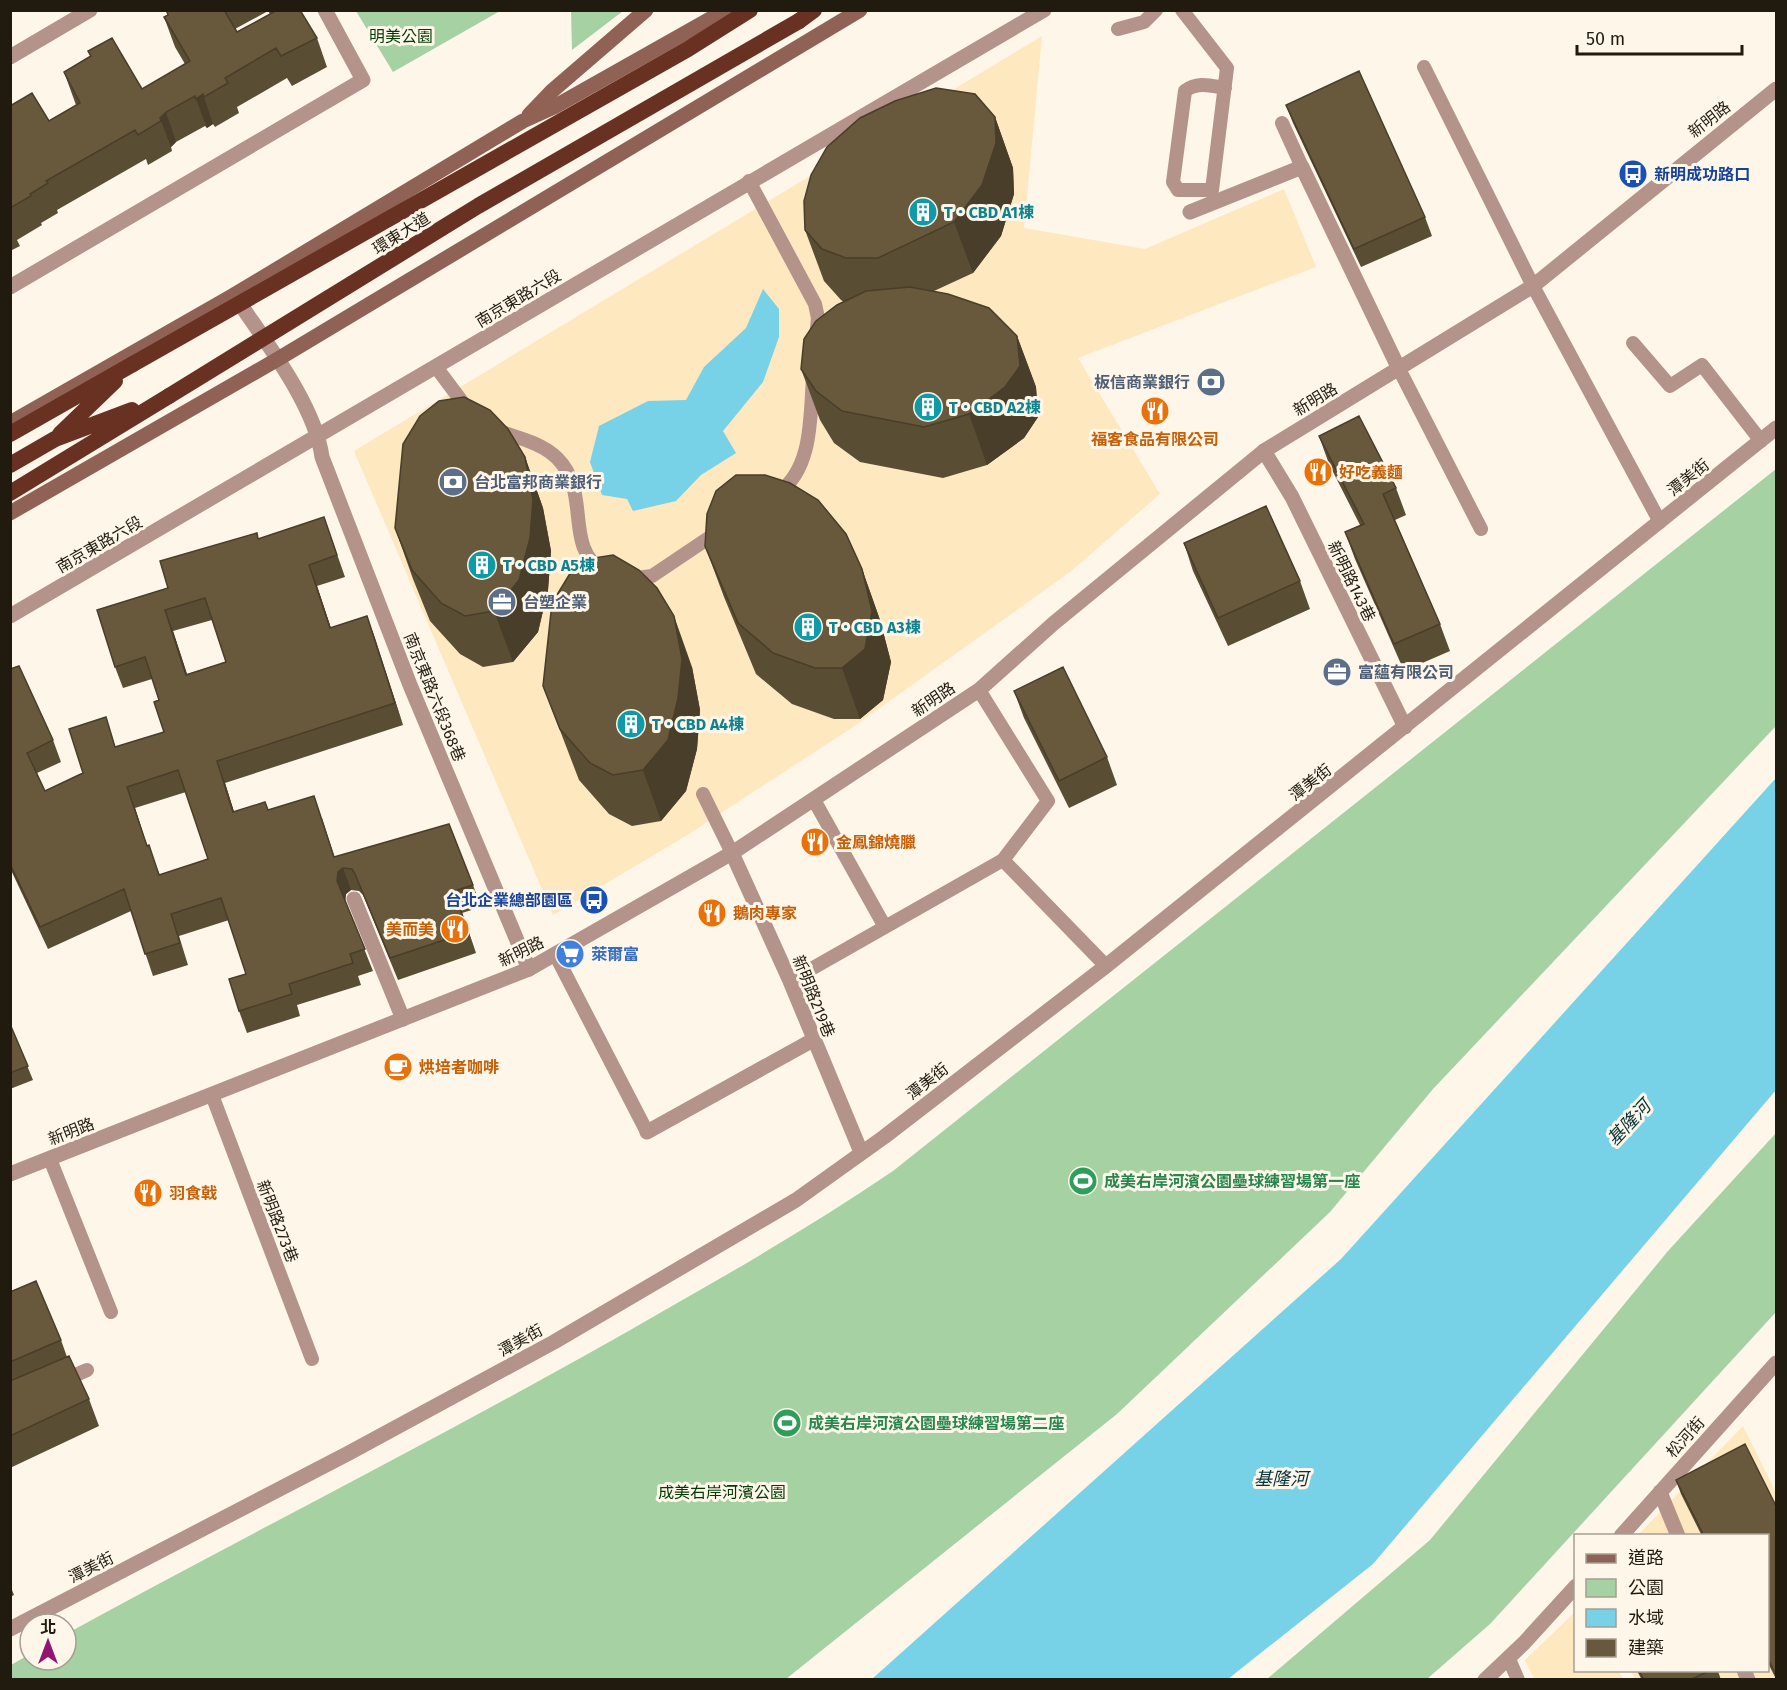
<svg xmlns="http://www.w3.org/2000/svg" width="1787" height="1690" font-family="'Fira Sans','Noto Sans TC',sans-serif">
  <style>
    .built { fill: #fde8c0 }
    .green { fill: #a5d1a3 }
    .water { fill: #77d1e7 }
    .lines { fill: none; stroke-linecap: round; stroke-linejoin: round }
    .service { stroke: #b3938a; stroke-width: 14 }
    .minor { stroke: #b3938a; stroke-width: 15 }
    .tertiary { stroke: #b3938a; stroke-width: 15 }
    .secondary { stroke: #906256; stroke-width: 15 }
    .trunk { stroke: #693122; stroke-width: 16 }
    .trunk-bridge { stroke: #693122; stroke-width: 16 }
    .wall { fill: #594d34; fill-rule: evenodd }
    .shaded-wall { fill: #493e2a }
    .building { fill: #68593c; stroke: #493e2a; stroke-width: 1.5; fill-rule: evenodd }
    .labels { text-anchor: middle; stroke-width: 6; stroke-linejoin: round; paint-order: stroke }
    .park-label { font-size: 16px; fill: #033a06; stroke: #fdf6e9 }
    .street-label { font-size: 16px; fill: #211b0f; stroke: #fdf6e9 }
    .transit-label { font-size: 16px; font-weight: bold; fill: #164399; stroke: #fdf6e9; text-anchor: start }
    .culture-label { font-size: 16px; font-weight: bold; fill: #0d838f; stroke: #fdf6e9; text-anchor: start }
    .service-label { font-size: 16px; font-weight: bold; fill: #4e5e75; stroke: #fdf6e9; text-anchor: start }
    .food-label { font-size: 16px; font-weight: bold; fill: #c56008; stroke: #fdf6e9; text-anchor: start }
    .shop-label { font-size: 16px; font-weight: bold; fill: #366cbe; stroke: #fdf6e9; text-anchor: start }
    .leisure-label { font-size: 16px; font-weight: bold; fill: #27864d; stroke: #fdf6e9; text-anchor: start }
    .water-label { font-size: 18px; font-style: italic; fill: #05323b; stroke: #fdf6e9 }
  </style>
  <rect width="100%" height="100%" fill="#fdf6e9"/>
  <path class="built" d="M1042 36 1024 228 1145 249 1284 189 1316 267 1078 358 1160 494 1070 572 853 727 689 834 553 915 354 451Z
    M1743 1426 1776 1493V1679H1635L1631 1671 1768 1670V1536L1638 1535Z
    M1575 1612 1576 1670 1619 1671 1623 1679H1534L1525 1660Z"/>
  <path class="green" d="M571 10H623V11L572 50Z
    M356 11H500L393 72Z
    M1776 469V726L1433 1089 1330 1212 1117 1414 786 1679H11V1665L30 1654V1660H66V1634C265 1525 468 1424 665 1310 743 1266 819 1221 893 1171Z
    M1776 1133V1312L1490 1624 1427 1679H1267L1430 1540 1668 1251Z"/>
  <path class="water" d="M763 289 779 309V337L763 382 723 431 736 453 701 475 676 501 633 511 627 499 602 495 590 462 599 426 648 401 686 400 704 367 746 328Z
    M1776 778V1090L1373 1564 1228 1679H872L1341 1259Z"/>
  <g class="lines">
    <path class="service" d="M1182 10 1227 68 1212 190H1178L1173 182 1185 91C1197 81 1212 86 1225 88
      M1118 29 1144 22 1156 10
      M1424 67 1533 286 1660 522
      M1282 123 1302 167
      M749 181 815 304 818 318 816 338
      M1633 343 1670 386 1702 365 1761 441
      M436 367 469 411
      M1399 369 1481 529
      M494 429C515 438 540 441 557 458 592 493 563 546 603 571
      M778 493C813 469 810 416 813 378
      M629 579 652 576 719 531
      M703 794 732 853
      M814 800 885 927
      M1003 860 1106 966
      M555 954 647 1132
      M790 981 1003 860 1048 801 979 690
      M212 1095 312 1359
      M50 1159 111 1312
      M62 1381 87 1370
      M1509 1659 1518 1680"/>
    <path class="minor" d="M10 57 90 10
      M1190 212 1302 167 1399 369
      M10 287 363 80 325 10
      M234 295C264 340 315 404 322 457L410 685 529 969
      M1264 451 1292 497 1405 727
      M10 616 1044 10
      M732 853 790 981 861 1152
      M354 899 403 1019
      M647 1132 813 1040
      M1660 1492 1678 1536
      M1621 1536 1776 1363
      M10 1629 347 1454 554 1342 796 1200 884 1137 1106 966 1776 428
      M1744 1670 1748 1680
      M1485 1680 1524 1643 1576 1586"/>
    <path class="tertiary" d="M10 1174 529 969 732 853 979 690 1054 623 1264 451 1533 286 1776 89"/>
    <path class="secondary" d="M529 115 552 91 646 10
      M10 423 234 295 523 121 554 107 726 10
      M10 513 278 359 860 10"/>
    <path class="trunk" d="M799 21 814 10
      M10 434 133 364
      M60 434 115 381
      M10 465 55 439 132 410
      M10 493 169 396"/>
    <path class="trunk-bridge" d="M133 364 688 49 750 10
      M169 396 478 206 799 21"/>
  </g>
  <path class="wall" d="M170 10H300L317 38 327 67 292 86 287 78 237 107 239 113 215 127 213 124 207 128 205 126 176 142 171 147 172 151 148 165 146 159 57 210 58 213 41 223 42 225 17 240 20 246 10 251V106L49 121 76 105 64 72 90 56 88 51 142 89 185 64 175 47 164 17 168 15ZM268 11 270 14 237 32 235 29Z
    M1286 105 1425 217 1432 236 1361 267 1293 123Z
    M995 117 1013 168 1014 194 1001 236 973 273 934 291 1017 336 1036 387 1038 417 1024 438 987 465 943 478 860 462 834 443 820 420 801 369 844 302 841 300 824 281 805 230Z
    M1319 436 1396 488 1406 515 1395 520 1440 624 1450 651 1404 671 1355 559 1345 532 1360 525 1329 464Z
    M525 457 543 508 551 551 548 590 538 632 513 662 483 667 460 654 430 621 413 579 395 528Z
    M324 517 345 577 317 586 331 628 367 616 403 725 225 783 234 812 268 810 322 818 334 856 473 885 481 907 462 913 476 953 398 980 363 895 359 891 351 890 346 894 345 901 373 971 358 976 361 985 297 1005 300 1016 247 1033 239 1011 246 974 229 920 179 936 188 965 153 976 131 911 48 949 10 868V669L53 740 61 762 37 773 45 791 83 773 116 747 164 732 159 700 152 679 123 688 115 667 168 588 259 539ZM212 620 226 662 187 674 173 631ZM186 792 208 859 160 875 147 846 135 808Z
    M1184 543 1300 581 1310 609 1228 646 1193 571Z
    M705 546 862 569 880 620 891 662 883 700 860 719H834L792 704 756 674 724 597Z
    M692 667 700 710 697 749 686 791 661 821 632 826 609 814 579 780 543 686Z
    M1014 691 1107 757 1117 785 1069 808 1024 718Z
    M10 1024 33 1080 10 1089Z
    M10 1292 61 1340 67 1357 89 1399 99 1426 10 1468Z
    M1676 1480 1776 1506V1679L1767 1661V1536H1702L1681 1494Z
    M10 1585 14 1595 10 1597Z
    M1637 1671H1718L1721 1680H1642Z"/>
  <path class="shaded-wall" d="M203 94 213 124 207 128 196 99Z
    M166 112 176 142 171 147 160 118Z
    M995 117 1013 168 1014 194 1001 236 973 273 954 222Z
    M1017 336 1036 387 1038 417 1024 438 987 465 969 414Z
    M525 457 543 508 551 551 548 590 538 632 513 662 494 611Z
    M309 565 317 586 338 650 330 628Z
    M862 569 880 620 891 662 883 700 860 719 842 668Z
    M165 610 173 631 194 696 186 675Z
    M367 616 375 638 403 725 395 703Z
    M674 616 692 667 700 710 697 749 686 791 661 821 643 770Z
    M217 761 225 783 241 834 233 812Z
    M127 787 135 808 154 868 147 846Z
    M314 796 339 871 343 868 351 890 346 894 345 903 337 881 338 872Z
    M454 891 462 913 476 953 468 932Z"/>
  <path class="building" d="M170 10H224L237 32 274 12 273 10H300L317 38 281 56 276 48 225 78 228 83 204 97 203 94 196 99 195 96 166 112 160 118 161 121 138 135 135 130 46 181 48 183 30 194 31 196 10 208V106L32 93 49 121 80 103 64 72 91 56 88 51 112 38 142 89 190 61 164 17 168 15 167 12Z
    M1359 71 1425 217 1354 249 1286 105Z
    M936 88 975 94 995 117 996 143 982 185 954 222 878 258H846L822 249 805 230 804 201 811 175 827 147 860 118 895 101Z
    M910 287 948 294 989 308 1017 336 1020 366 1005 387 969 414 924 427 842 411 816 391 801 369 804 339 816 321 837 305 866 291Z
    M464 397 490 410 508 429 525 457 533 500 530 538 519 580 494 611 465 616 441 603 412 570 395 528 403 444 420 416 439 401Z
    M1359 416 1396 488 1383 494 1440 624 1394 644 1345 532 1364 524 1319 436Z
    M736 475H765L790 483 818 500 846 534 862 569 872 611 865 649 842 668H815L773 653 738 623 705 546 707 514 716 491Z
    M1266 506 1300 581 1218 618 1184 543Z
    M324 517 337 555 309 565 330 628 367 616 395 703 217 761 233 812 265 802 268 810 314 796 334 857 449 824 473 885 454 891 468 932 390 958 355 874 352 869 343 868 338 872 337 881 365 949 350 954 353 963 289 984 292 994 239 1011 229 979 246 974 221 898 171 914 180 943 145 954 124 889 40 927 10 864V669L19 666 53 740 27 753 45 791 83 773 69 729 106 717 115 747 164 732 154 702 159 700 145 657 115 667 97 610 168 588 160 561 257 533 258 539ZM205 598 226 662 186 675 165 610ZM178 770 208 859 159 875 149 845 147 846 127 787Z
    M613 555 639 570 657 588 674 616 682 659 678 698 668 740 643 770 613 775 590 763 560 729 543 686 552 603 569 575 588 559Z
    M1063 667 1107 757 1059 781 1014 691Z
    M10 1024 28 1066 10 1073Z
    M36 1281 61 1340 10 1362V1292Z
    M69 1356 89 1399 10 1436V1381Z
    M1745 1444 1776 1506V1675L1767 1657V1536H1704L1676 1480Z
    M1639 1671H1709L1690 1680H1644Z"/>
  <defs>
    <g id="bus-disc" transform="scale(1.5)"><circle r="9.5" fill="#1a4fb4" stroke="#fdf6e9"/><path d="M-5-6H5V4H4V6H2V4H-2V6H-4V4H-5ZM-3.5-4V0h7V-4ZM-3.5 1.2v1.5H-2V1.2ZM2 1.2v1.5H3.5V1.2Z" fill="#fff"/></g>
    <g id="building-disc" transform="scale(1.5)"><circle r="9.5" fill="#0f9aa8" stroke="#fdf6e9"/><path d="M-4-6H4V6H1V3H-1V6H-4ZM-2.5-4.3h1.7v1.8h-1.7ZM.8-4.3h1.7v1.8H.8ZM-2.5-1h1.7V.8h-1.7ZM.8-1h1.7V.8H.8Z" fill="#fff"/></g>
    <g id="bank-disc" transform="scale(1.5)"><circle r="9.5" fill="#5c6f8a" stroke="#fdf6e9"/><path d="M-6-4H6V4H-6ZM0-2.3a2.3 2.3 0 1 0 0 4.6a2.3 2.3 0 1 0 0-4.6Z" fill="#fff"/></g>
    <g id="restaurant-disc" transform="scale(1.5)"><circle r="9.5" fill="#e8710a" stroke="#fdf6e9"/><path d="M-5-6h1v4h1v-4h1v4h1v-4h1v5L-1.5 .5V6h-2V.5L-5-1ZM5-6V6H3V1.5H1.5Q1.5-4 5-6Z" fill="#fff"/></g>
    <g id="office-disc" transform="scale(1.5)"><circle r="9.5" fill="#5c6f8a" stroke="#fdf6e9"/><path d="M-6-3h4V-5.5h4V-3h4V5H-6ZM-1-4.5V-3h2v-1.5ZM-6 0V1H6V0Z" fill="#fff"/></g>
    <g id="supermarket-disc" transform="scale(1.5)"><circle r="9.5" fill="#3f7fe0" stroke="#fdf6e9"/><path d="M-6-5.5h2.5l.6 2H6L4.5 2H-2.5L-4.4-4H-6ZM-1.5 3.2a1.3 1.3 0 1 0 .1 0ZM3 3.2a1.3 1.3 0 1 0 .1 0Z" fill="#fff"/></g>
    <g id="cafe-disc" transform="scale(1.5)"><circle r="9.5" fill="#e8710a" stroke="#fdf6e9"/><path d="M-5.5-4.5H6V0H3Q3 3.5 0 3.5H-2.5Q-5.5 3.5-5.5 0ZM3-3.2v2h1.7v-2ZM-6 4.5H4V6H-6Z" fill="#fff"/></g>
    <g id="stadium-disc" transform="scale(1.5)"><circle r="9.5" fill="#2e9e5b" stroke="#fdf6e9"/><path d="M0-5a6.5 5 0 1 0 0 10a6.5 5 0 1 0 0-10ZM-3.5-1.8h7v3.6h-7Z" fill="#fff"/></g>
  </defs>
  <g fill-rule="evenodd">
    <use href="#bus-disc" x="1633" y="174"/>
    <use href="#building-disc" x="923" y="212"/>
    <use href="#bank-disc" x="1211" y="382"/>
    <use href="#building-disc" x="928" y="407"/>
    <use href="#restaurant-disc" x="1155" y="411"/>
    <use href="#restaurant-disc" x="1318" y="472"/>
    <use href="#bank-disc" x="453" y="482"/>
    <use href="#building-disc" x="482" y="565"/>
    <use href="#office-disc" x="502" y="602"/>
    <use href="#building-disc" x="808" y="627"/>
    <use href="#office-disc" x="1337" y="672"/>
    <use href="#building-disc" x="631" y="724"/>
    <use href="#restaurant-disc" x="815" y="842"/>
    <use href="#bus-disc" x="594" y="900"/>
    <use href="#restaurant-disc" x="712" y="913"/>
    <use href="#restaurant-disc" x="455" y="929"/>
    <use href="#supermarket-disc" x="570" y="954"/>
    <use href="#cafe-disc" x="398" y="1067"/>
    <use href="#stadium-disc" x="1083" y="1181"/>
    <use href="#restaurant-disc" x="148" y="1193"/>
    <use href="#stadium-disc" x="787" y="1423"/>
  </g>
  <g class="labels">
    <g class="park-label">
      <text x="401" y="42">明美公園</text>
      <text x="722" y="1498">成美右岸河濱公園</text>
    </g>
    <g class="street-label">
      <text transform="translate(1709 119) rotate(-38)" y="6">新明路</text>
      <text transform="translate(401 233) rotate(-32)" y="6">環東大道</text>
      <text transform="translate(518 298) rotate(-31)" y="6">南京東路六段</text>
      <text transform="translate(1315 399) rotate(-31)" y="6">新明路</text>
      <text transform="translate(1688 477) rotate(-39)" y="6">潭美街</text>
      <text transform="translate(99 544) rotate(-30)" y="6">南京東路六段</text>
      <text transform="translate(1352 581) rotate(64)" y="6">新明路143巷</text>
      <text transform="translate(435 697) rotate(68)" y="6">南京東路六段368巷</text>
      <text transform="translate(933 699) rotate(-34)" y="6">新明路</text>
      <text transform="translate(1310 782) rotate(-38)" y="6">潭美街</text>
      <text transform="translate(521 951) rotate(-26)" y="6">新明路</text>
      <text transform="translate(814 996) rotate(68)" y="6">新明路219巷</text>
      <text transform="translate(927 1081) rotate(-38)" y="6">潭美街</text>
      <text transform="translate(71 1131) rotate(-21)" y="6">新明路</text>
      <text transform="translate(278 1221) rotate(69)" y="6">新明路273巷</text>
      <text transform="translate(520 1340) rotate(-29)" y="6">潭美街</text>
      <text transform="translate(1685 1437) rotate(-48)" y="6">松河街</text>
      <text transform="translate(91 1567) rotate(-27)" y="6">潭美街</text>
    </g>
    <g class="transit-label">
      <text x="1654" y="180">新明成功路口</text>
      <text x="573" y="906" text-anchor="end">台北企業總部園區</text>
    </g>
    <g class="culture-label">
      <text x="944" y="218">T．CBD A1棟</text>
      <text x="949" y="413">T．CBD A2棟</text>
      <text x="503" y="571">T．CBD A5棟</text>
      <text x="829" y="633">T．CBD A3棟</text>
      <text x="652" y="730">T．CBD A4棟</text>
    </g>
    <g class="service-label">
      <text x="1190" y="388" text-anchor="end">板信商業銀行</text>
      <text x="474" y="488">台北富邦商業銀行</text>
      <text x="523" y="608">台塑企業</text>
      <text x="1358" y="678">富蘊有限公司</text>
    </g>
    <g class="food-label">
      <text x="1155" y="445" text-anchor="middle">福客食品有限公司</text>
      <text x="1339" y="478">好吃義麵</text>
      <text x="836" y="848">金鳳錦燒臘</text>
      <text x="733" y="919">鵝肉專家</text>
      <text x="434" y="935" text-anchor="end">美而美</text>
      <text x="419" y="1073">烘培者咖啡</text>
      <text x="169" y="1199">羽食戟</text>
    </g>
    <g class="shop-label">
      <text x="591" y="960">萊爾富</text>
    </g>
    <g class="leisure-label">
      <text x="1104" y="1187">成美右岸河濱公園壘球練習場第一座</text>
      <text x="808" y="1429">成美右岸河濱公園壘球練習場第二座</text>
    </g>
    <g class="water-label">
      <text transform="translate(1629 1123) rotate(-47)" y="6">基隆河</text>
      <text x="1281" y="1485">基隆河</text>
    </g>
  </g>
  <rect width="1787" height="1690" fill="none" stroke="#211b0f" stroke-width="24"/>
  <rect x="1574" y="1534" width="195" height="138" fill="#fdf6e9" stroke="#a59e92" stroke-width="1.5"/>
  <rect x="1586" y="1554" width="30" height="9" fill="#906256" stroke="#a59e92" stroke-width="1.5"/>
  <text x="1628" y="1564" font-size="18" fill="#211b0f">道路</text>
  <rect x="1586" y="1579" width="30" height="18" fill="#a5d1a3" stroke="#a59e92" stroke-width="1.5"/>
  <text x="1628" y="1594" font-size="18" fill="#211b0f">公園</text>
  <rect x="1586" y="1609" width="30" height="18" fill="#77d1e7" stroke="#a59e92" stroke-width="1.5"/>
  <text x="1628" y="1624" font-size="18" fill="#211b0f">水域</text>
  <rect x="1586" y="1639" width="30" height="18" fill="#68593c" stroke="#a59e92" stroke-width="1.5"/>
  <text x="1628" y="1654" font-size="18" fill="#211b0f">建築</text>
  <g transform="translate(48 1642)"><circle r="28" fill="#fdf6e9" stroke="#a59e92" stroke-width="1.5"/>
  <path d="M0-4.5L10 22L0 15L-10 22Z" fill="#921571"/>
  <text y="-9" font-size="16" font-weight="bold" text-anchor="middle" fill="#211b0f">北</text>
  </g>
  <path d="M1577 45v9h165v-9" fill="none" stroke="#211b0f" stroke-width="3"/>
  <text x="1586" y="45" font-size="18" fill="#211b0f" stroke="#fdf6e9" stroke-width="4.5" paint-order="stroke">50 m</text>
</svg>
